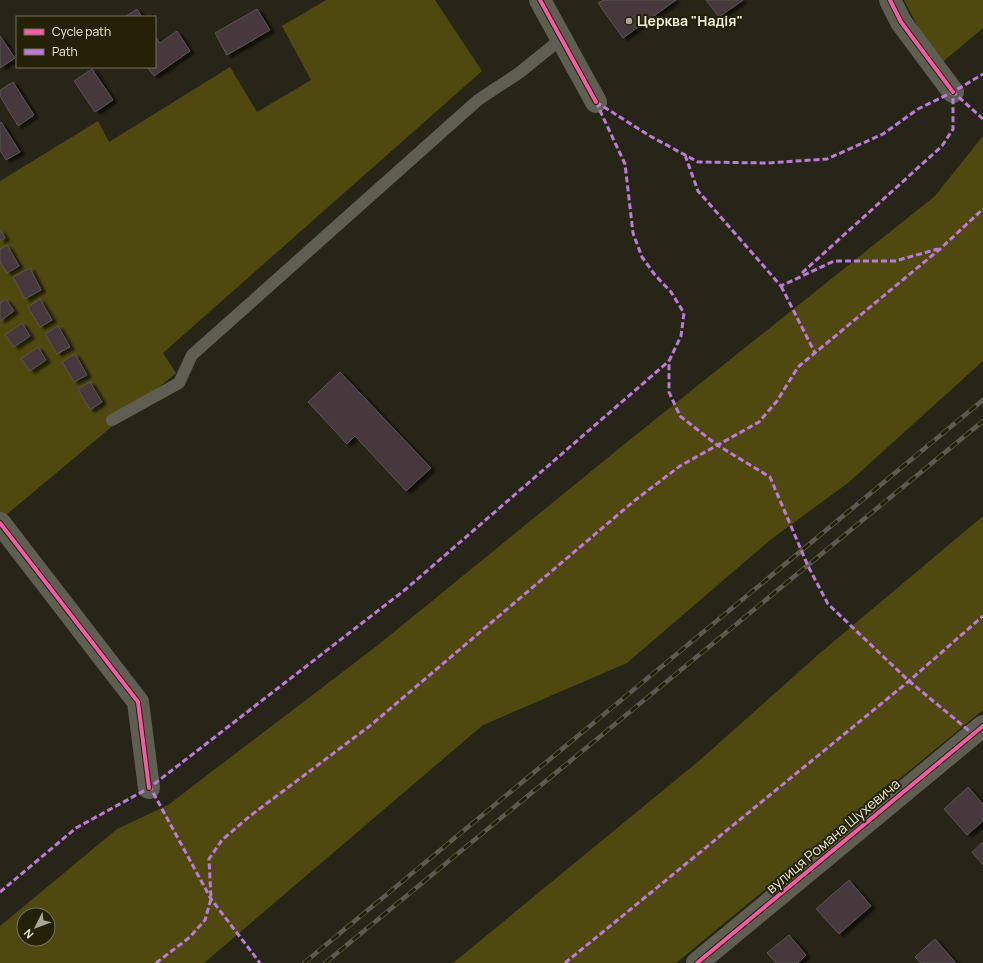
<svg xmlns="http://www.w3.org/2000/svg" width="983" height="963" font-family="Manrope,sans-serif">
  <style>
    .green { fill: #4f480f; fill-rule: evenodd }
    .building { fill: #47393d; stroke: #595451; filter: url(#shadow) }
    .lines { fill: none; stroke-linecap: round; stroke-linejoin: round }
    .service { stroke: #5f5e53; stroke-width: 12 }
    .minor { stroke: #5f5e53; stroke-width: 22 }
    .rail-casing { stroke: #5d5b51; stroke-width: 4.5 }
    .rail { stroke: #252106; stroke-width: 3; stroke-dasharray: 9; stroke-linecap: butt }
    .quiet { stroke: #bd7bd9; stroke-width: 3; stroke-dasharray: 6 3; stroke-linecap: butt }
    .cycleway-casing { stroke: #252106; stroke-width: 6 }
    .cycleway { stroke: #f35aa7; stroke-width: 4 }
    .poi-dot { fill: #a9a798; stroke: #252106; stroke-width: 1.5 }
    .labels { text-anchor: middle; stroke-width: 4; stroke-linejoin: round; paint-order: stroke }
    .poi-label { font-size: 14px; font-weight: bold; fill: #efeddd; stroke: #252106; text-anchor: start }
    .street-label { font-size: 14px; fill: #efeddd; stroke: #252106 }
  </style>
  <defs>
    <filter id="shadow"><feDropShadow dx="4.5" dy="2.5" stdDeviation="1" flood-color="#0009"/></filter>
  </defs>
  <rect width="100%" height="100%" fill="#272517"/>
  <path class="green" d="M326 0H435L482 71 163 353 176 373 0 520V181L98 121 109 142 230 67 257 112 311 80 282 26Z
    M904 0H983V28L938 66Z
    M983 136V361L848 483 770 540 627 663 483 725 204 963H0V926L117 829 168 805 378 645 627 442 935 196ZM24 915H48V939H24Z
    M983 516V710L676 963H453L700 760 820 653Z"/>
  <path class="building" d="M603 0H676L623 38 598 3Z
    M706 0H743L719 17Z
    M137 9 142 17H125Z
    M257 9 270 30 227 55 215 33Z
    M177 31 190 51 154 76 147 67H155V36L160 43Z
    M0 36 15 58 0 68Z
    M92 69 113 100 95 112 74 81Z
    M13 82 34 115 18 126 0 96V90Z
    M1 122 20 152 6 160 0 150V123Z
    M0 230 5 238 0 241Z
    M7 245 19 266 7 273 0 262V249Z
    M30 268 41 290 25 299 13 277Z
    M6 299 14 311 0 321V303Z
    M40 299 52 320 40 327 28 307Z
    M22 323 30 336 14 347 5 335Z
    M58 326 70 347 57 354 45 334Z
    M38 347 46 360 30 371 21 359Z
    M75 354 87 375 74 382 62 362Z
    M340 372 431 468 406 491 355 436 347 444 308 402Z
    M90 382 102 402 90 410 78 389Z
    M968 787 983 804V821L967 835 944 809Z
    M983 842V865L972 852Z
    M849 880 871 906 839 934 816 909Z
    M789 935 806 955 798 963H776L767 953Z
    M935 939 956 963H921L915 957Z"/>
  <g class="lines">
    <path class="service" d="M112 420 179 383 192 355 478 100 519 73 561 39"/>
    <path class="minor" d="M540 0 596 102
      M890 0 901 22 953 92
      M0 523 138 702 149 788
      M697 963 983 726"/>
    <g class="rail-casing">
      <path id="rail" d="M304 963 983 400
        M325 963 983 421"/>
    </g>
    <use href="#rail" class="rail"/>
    <path class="quiet" d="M952 91 983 119
      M596 102 625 164 633 233 642 257 655 275 671 292 684 313 681 336 669 361V392L680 416 717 445 770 477 808 566 828 604 909 681 973 734
      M596 102 650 136 698 162 767 163 827 159 883 134 918 109 953 92 983 74
      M685 155 698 191 781 286 834 261H895L938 249
      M802 273 942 146 953 129V92
      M781 286 815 353
      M149 785 211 899 260 963
      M0 892 76 828 149 788 406 589 669 361
      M156 963 190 937 205 920 211 899 209 859 222 840 250 816 371 725 634 501 680 466 759 422 777 401 798 367 940 249 983 209
      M565 963 909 681 983 616"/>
    <g class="cycleway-casing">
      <path id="cycleway" d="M540 0 596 102
        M890 0 901 22 953 92
        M0 523 138 702 149 788
        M697 963 983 726"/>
    </g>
    <use href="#cycleway" class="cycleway"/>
  </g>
  <circle class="poi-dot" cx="629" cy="21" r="4"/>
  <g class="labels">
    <g class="poi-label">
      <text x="637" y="26">Церква "Надія"</text>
    </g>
    <g class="street-label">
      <text transform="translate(833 836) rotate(-40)" y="5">вулиця Романа Шухевича</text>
    </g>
  </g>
  <rect x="16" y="16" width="140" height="52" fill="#252106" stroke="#76735c"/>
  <rect x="24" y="29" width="20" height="6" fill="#f35aa7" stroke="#76735c"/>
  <text x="52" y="36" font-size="12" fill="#efeddd">Cycle path</text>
  <rect x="24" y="49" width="20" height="6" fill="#bd7bd9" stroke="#76735c"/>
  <text x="52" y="56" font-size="12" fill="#efeddd">Path</text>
  <g transform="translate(36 927) rotate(228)"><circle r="19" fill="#252106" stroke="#76735c"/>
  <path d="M0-3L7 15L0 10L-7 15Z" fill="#a9a798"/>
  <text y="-6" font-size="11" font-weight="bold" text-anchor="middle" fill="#efeddd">N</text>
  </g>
</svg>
